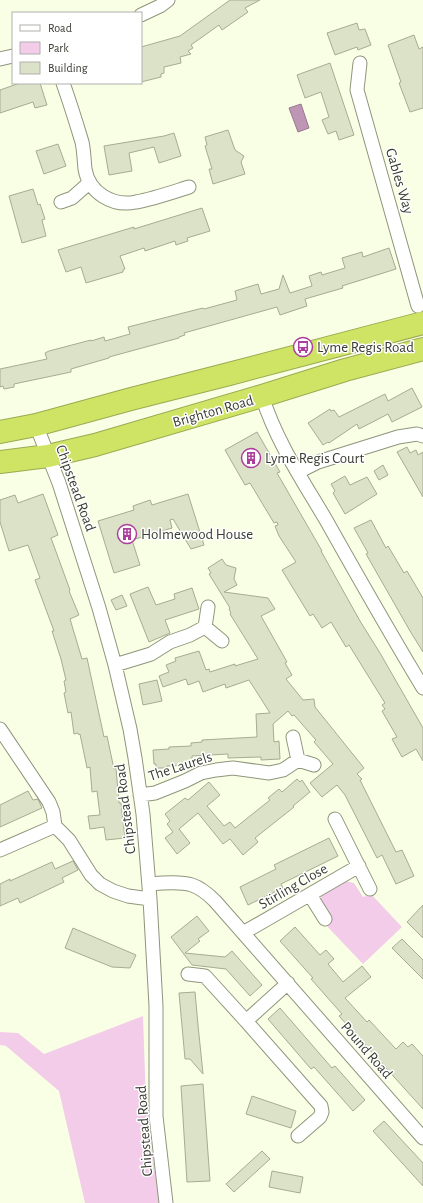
<svg xmlns="http://www.w3.org/2000/svg" width="423" height="1203" font-family="'Alegreya Sans',sans-serif">
  <style>
    .green { fill: #f3ccea }
    .water { fill: #be95b5; stroke: #967b8e }
    .building { fill: #dce2c7; stroke: #a6ab92 }
    .lines { fill: none; stroke-linecap: round; stroke-linejoin: round }
    .street-casing { stroke: #8f957c; stroke-width: 15 }
    .highway-casing { stroke: #9baa53; stroke-width: 24 }
    .street { stroke: #fff; stroke-width: 13 }
    .highway { stroke: #cfe465; stroke-width: 22 }
    .labels { text-anchor: middle; stroke-width: 3; stroke-linejoin: round; paint-order: stroke }
    .street-label { font-size: 15px; fill: #3a3d32; stroke: #fff }
    .poi-label { font-size: 15px; fill: #3a3d32; stroke: #fff; text-anchor: start }
  </style>
  <rect width="100%" height="100%" fill="#f9ffe4"/>
  <path class="green" d="M345 881 354 883 363 897 371 894 402 927 363 964 323 922 331 916 320 899 322 894Z
    M143 1016 146 1103 159 1203H85L59 1091 6 1046 0 1045V1032L18 1033 44 1054Z"/>
  <path class="water" d="M301 104 309 128 298 132 289 108Z"/>
  <path class="building" d="M230 0H260L245 8 248 12 222 30 219 25 191 45 193 48 188 51 191 54 180 57 181 63 164 67V73L161 74V77L141 82V47L180 36Z
    M357 23 359 30 365 29 371 45 358 50 357 47 335 55 327 33Z
    M414 35 419 49 423 47V108L410 112 399 83 401 82 388 45Z
    M330 63 354 135 339 140 336 131 328 134 322 120 329 117 321 92 305 98 297 75Z
    M20 83H40L47 105 35 108 33 102 0 113V90Z
    M228 130 235 150 244 156 241 162 245 174 213 184 209 169H212L205 146 207 145 205 137Z
    M174 133 181 156 159 163 154 147 129 153 132 171 109 175 104 146 164 136Z
    M58 144 66 166 44 174 36 151Z
    M33 189 38 205 40 204 45 219 42 220 46 236 22 243 9 196Z
    M202 208 210 231 187 238 188 241 176 245 175 241 145 251 144 248 120 256 125 269 123 270V272L86 283 81 267 66 272 58 250 134 227V229Z
    M389 248 396 269 342 286 343 288 305 299 307 306 280 315 277 307 184 333 185 335 179 337V338L109 357V358L71 369V372L14 384V387L4 389 3 386 0 387V369L47 359 45 353 49 351 91 340V341L104 337 105 341 130 334 128 327 203 308 204 309 237 300 235 291 258 284 261 294 279 289 283 275 290 293 312 286 309 276 321 272 322 275 345 268 342 258 362 252 363 257Z
    M412 388 422 407 392 422 388 414 359 429 357 424 329 443 328 442 323 445 308 423 330 409 331 411 334 410 339 417 385 394 388 401Z
    M257 432 280 472 277 473 322 551H321L360 621 380 653 423 728V761L416 749 402 757 392 739 397 737 382 711 385 709 382 705 385 703 349 645 346 647 331 622 322 628 313 614 310 616 282 570 296 562 279 536 275 526 278 525 277 522 274 523 250 483 245 485 225 450Z
    M407 447 410 453 416 450 418 455 423 452V497L397 452Z
    M383 465 388 475 379 480 374 471Z
    M345 476 350 485 367 477 377 494 345 514 333 493 335 491 331 484Z
    M43 494 58 535 51 538 70 590 69 591 79 615 70 619 82 659 87 658 104 737 107 736 114 769 116 768 119 803H121L125 838 106 840 104 827 90 829 88 816 100 815 97 791 92 792 90 767 87 768 80 734 79 735 78 733 74 734 71 712 68 713 64 693 66 692 64 681 66 680 61 659 52 631H54L35 580 40 578 28 545 9 551 0 522V500L15 495 18 503Z
    M188 494 204 545 191 549 173 519 170 520 172 528 132 540 140 565 114 573 98 521 134 510 133 506 150 500 152 505Z
    M371 520 386 548 388 546 404 573 407 571 423 598V652L410 631 366 554 368 553 354 528Z
    M222 559 226 565 236 568 234 579 237 585 224 592 268 598 275 609 261 616 287 662 285 663 292 675 286 679 303 700 314 699 315 707 364 768 357 774 362 779 360 780 396 852 402 850 414 876 396 884 382 855 377 858 345 795 337 785 322 797 310 783 333 764 314 742 316 740 294 715 292 716 288 711 273 724 274 742 279 741 280 759 261 760V757L228 758V754L192 756V765L167 766V768H156V764H154L153 750 169 749V747L191 746V743L202 742V740L257 737 256 714 270 713 249 680 226 688 225 684 203 692 199 681 188 685 186 679 163 687 159 676 169 672 166 665 176 661 175 658 199 651 206 670 209 669 210 672 235 664V666L258 659 230 614 231 613 229 609 230 608 209 574 211 573 208 568Z
    M148 587 156 605 175 599 174 594 192 588 199 609 165 620 170 633 149 642 130 594Z
    M122 595 127 606 116 610 111 600Z
    M157 680 162 701 143 705 139 684Z
    M297 779 300 782 302 780 310 792 293 806 294 807 255 838 258 842 243 855 230 839 223 844 198 813 179 829 190 843 177 854 165 838 173 832 167 824 170 821 165 814 185 798 188 800 209 782 220 795 207 806 224 826 230 822 235 828 270 800 268 798 279 789 282 792Z
    M28 791 33 800 38 799 42 808 0 827V805Z
    M329 838 338 856 281 884 283 888 248 905 240 887 276 869 274 865Z
    M73 861 78 870 62 878 64 882 20 903 18 898 0 906V884L10 879V881L52 862 55 869Z
    M423 905V938L407 922Z
    M197 916 209 931 198 939 200 941 185 953 225 957 232 951 262 985 250 996 226 969 192 965 171 937Z
    M295 927 320 955 326 950 334 959 328 964 343 982 362 966 371 977 345 998 367 1022 369 1020 396 1049 403 1042 408 1047 412 1044 423 1056V1109L339 1016 342 1014 311 979 313 978 280 941Z
    M73 928 136 955 130 968 112 967 65 948Z
    M402 939 423 960V979L392 948Z
    M195 992 198 1025 203 1074 190 1059H185L179 993Z
    M280 1008 332 1068 335 1066 365 1100 353 1111 314 1067 311 1069 268 1019Z
    M203 1084 210 1181 187 1182 181 1086Z
    M252 1096 296 1111 291 1128 246 1114Z
    M384 1121 423 1163V1186L373 1131Z
    M262 1151 270 1159 234 1192 226 1184Z
    M272 1171 303 1177 300 1193 269 1187Z"/>
  <g class="lines">
    <g class="street-casing">
      <path id="street" d="M141 15 160 6 168 0
        M0 59 13 56
        M360 63 357 90 418 306
        M63 83C70 103 76 122 82 142 84 151 84 160 85 169 89 193 113 207 136 202 153 199 173 192 189 187
        M61 202 72 198 89 183
        M262 396C276 441 303 481 326 520 358 577 390 633 423 688
        M36 425 59 483 99 608 115 665 130 729 135 758 143 814 150 899 156 1006V1116L166 1203
        M298 472 318 462 398 437 417 434 423 436
        M208 607 205 627 222 641
        M115 665 151 654 170 642 190 635 205 627
        M0 729 49 802 53 812 55 826 69 840 91 875 100 884 113 891 128 896 150 899
        M293 737 298 760 314 765
        M140 795 155 793 185 781 201 773 216 770 233 768 269 773 283 770 298 760
        M335 819 370 889
        M0 850 55 826
        M149 884C161 883 180 881 192 885 201 888 209 895 215 901L423 1138
        M310 895 325 919
        M243 933 359 866
        M188 974 205 976 246 1021
        M288 983 246 1021 321 1106 322 1112 320 1117 298 1136"/>
    </g>
    <g class="highway-casing">
      <path id="highway" d="M0 432 36 425 131 399 229 374 423 323
        M0 462 48 456 95 445 262 396 345 370 423 349"/>
    </g>
    <use href="#street" class="street"/>
    <use href="#highway" class="highway"/>
  </g>
  <defs>
    <g id="bus-ring" transform="scale(1)"><circle r="9.5" fill="#fff" stroke="#ad3f9c" stroke-width="1.5"/><path d="M-5-6H5V4H4V6H2V4H-2V6H-4V4H-5ZM-3.5-4V0h7V-4ZM-3.5 1.2v1.5H-2V1.2ZM2 1.2v1.5H3.5V1.2Z" fill="#ad3f9c"/></g>
    <g id="building-ring" transform="scale(1)"><circle r="9.5" fill="#fff" stroke="#ad3f9c" stroke-width="1.5"/><path d="M-4-6H4V6H1V3H-1V6H-4ZM-2.5-4.3h1.7v1.8h-1.7ZM.8-4.3h1.7v1.8H.8ZM-2.5-1h1.7V.8h-1.7ZM.8-1h1.7V.8H.8Z" fill="#ad3f9c"/></g>
  </defs>
  <g fill-rule="evenodd">
    <use href="#bus-ring" x="303" y="347"/>
    <use href="#building-ring" x="251" y="458"/>
    <use href="#building-ring" x="127" y="534"/>
  </g>
  <g class="labels">
    <g class="street-label">
      <text transform="translate(400 181) rotate(74)" y="5">Gables Way</text>
      <text transform="translate(213 411) rotate(-16)" y="5">Brighton Road</text>
      <text transform="translate(76 488) rotate(70)" y="5">Chipstead Road</text>
      <text transform="translate(180 766) rotate(-18)" y="5">The Laurels</text>
      <text transform="translate(125 809) rotate(-97)" y="5">Chipstead Road</text>
      <text transform="translate(293 886) rotate(-30)" y="5">Stirling Close</text>
      <text transform="translate(367 1050) rotate(49)" y="5">Pound Road</text>
      <text transform="translate(144 1131) rotate(-94)" y="5">Chipstead Road</text>
    </g>
    <g class="poi-label">
      <text x="317" y="352">Lyme Regis Road</text>
      <text x="265" y="463">Lyme Regis Court</text>
      <text x="141" y="539">Holmewood House</text>
    </g>
  </g>
  <rect x="12" y="12" width="130" height="72" fill="#ffffff" stroke="#b0b1ad"/>
  <rect x="20" y="25" width="20" height="6" fill="#ffffff" stroke="#b0b1ad"/>
  <text x="48" y="32" font-size="12" fill="#3a3d32">Road</text>
  <rect x="20" y="42" width="20" height="12" fill="#f3ccea" stroke="#b0b1ad"/>
  <text x="48" y="52" font-size="12" fill="#3a3d32">Park</text>
  <rect x="20" y="62" width="20" height="12" fill="#dce2c7" stroke="#b0b1ad"/>
  <text x="48" y="72" font-size="12" fill="#3a3d32">Building</text>
</svg>
